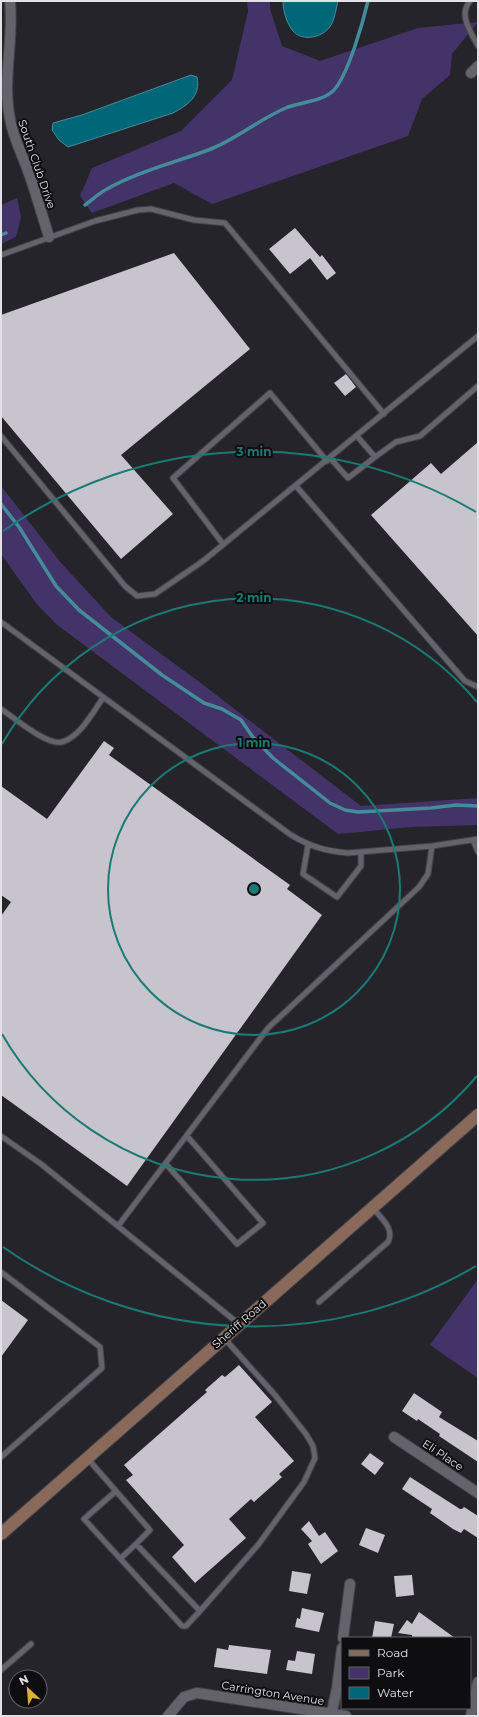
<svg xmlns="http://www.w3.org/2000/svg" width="479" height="1717" font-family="Montserrat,sans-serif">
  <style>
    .green { fill: #433368 }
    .water { fill: #006779; stroke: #448c9a }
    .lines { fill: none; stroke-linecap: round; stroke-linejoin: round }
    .stream { stroke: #448c9a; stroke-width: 3.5 }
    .building { fill: #c8c4cd }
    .lane-casing { stroke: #424046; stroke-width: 7 }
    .street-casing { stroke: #424046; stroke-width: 12 }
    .secondary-casing { stroke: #424046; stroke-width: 14 }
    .lane { stroke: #64626b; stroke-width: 5 }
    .street { stroke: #64626b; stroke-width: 10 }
    .secondary { stroke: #896a5a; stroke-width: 12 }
    .ring { fill: none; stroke: #1a7b74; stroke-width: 2 }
    .labels { text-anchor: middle; stroke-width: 4; stroke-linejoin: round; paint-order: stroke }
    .street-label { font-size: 11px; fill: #e2e1e6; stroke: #0e0e11 }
    .centre { fill: #1a7b74; stroke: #0e0e11; stroke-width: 2 }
    .ring-label { font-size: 12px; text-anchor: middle; font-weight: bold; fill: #1a7b74; stroke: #0e0e11; stroke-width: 4; stroke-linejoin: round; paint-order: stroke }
  </style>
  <rect width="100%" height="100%" fill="#25242b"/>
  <path class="green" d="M247 1H270V9L282 46 320 61 418 28 478 22 452 54 450 75 422 99 408 136 212 204 174 183 92 213 80 196 92 168 181 131 232 80 248 11Z
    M17 198 21 217 16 237 1 244V205Z
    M1 486 62 564 111 617 202 684 361 806 478 798V825L411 827 338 834 56 624 36 603 1 554Z
    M478 1279V1378L430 1345Z"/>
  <path class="water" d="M283 1H338C336 8 335 19 331 25 325 36 306 42 295 33 287 26 283 11 283 1Z
    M191 75 197 77C201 96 188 105 173 113L68 147 59 140 52 130 53 123 82 115Z"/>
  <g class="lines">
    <path class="stream" d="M85 205C92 200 99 193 107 189 139 171 177 162 211 149 238 138 261 118 288 107 302 102 322 101 333 91 348 76 363 22 368 1
      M1 235 6 233
      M1 504 19 527 56 586 79 610 162 675 204 703 222 709 241 720 252 736 273 758 330 803 345 810 358 812 431 808 456 805 478 806"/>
  </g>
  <path class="building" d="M295 228 320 257 322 255 336 273 327 280 310 258 290 274 269 249Z
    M174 253 250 349 121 455 173 514 121 559 1 416V315Z
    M346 374 356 387 345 396 334 383Z
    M478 442V636L371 515 431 463 441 474Z
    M104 741 114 748 109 755 290 885 287 889 322 915 127 1186 1 1095V916L11 902 1 895V786L47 819Z
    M1 1300 28 1320 1 1357Z
    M239 1365 272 1402 255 1417 294 1461 279 1474 282 1477 254 1502 251 1499 229 1519 246 1538 195 1583 172 1557 184 1545 126 1480 133 1475 124 1465 207 1392 205 1390 222 1375 225 1377Z
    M414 1393 442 1412 439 1417 478 1441V1462L439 1436 440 1434 418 1419 417 1421 402 1411Z
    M370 1453 384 1463 375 1475 361 1464Z
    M410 1477 460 1509H462L464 1507 478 1516V1538L464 1529 461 1533 453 1529 430 1513 432 1509 402 1489Z
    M309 1521 319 1536 325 1532 338 1551 321 1564 308 1544 312 1541 301 1529Z
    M366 1528 385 1535 378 1553 359 1545Z
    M292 1571 311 1574 307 1594 289 1591Z
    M412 1575 414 1595 396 1597 394 1576Z
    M302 1608 324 1613 319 1632 295 1627 297 1618 300 1619Z
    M419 1612 455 1638H412V1635L398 1633 407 1620 412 1624Z
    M375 1621 394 1624 391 1638H372Z
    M229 1645 271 1650 267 1674 214 1667 217 1648 228 1650Z
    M297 1651 315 1654 312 1674 286 1670 288 1660 295 1661Z"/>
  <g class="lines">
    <g class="lane-casing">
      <path id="lane" d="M470 1C458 15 471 32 478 46
        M1 255 95 221 138 210 151 209 194 220 225 223 384 414
        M1 436 125 586 137 596 155 594 203 561 478 336
        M375 457 396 442 420 436 478 386
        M330 458 348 478 375 457 357 436
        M296 486 465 681 478 687
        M223 544 173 478 270 393 327 461
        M1 622 291 835C311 847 326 851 348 853L432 846
        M1 709C13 717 47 746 62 742 80 737 93 712 103 698
        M473 840 478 852
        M308 845 303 874 337 897 361 866V853
        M1 1136 41 1164 239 1324
        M166 1164 237 1244 263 1223 187 1136
        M118 1226 268 1028 419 887 428 874 432 846 478 839
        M1 1272 100 1347 102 1368 1 1457
        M319 1302 388 1242C395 1229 381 1218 373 1208
        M88 1459 150 1530 136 1544
        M116 1491 84 1519 182 1626H186L200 1611
        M121 1558 136 1544 200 1611 258 1545 304 1482 315 1458 313 1446 306 1434 275 1395 225 1339
        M1 1670 31 1644"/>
    </g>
    <g class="street-casing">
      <path id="street" d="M10 1C14 40 2 80 10 119 13 137 22 154 28 171 36 193 42 215 49 237
        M471 73 478 66
        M394 1437 478 1493
        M343 1638 350 1584
        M168 1716 184 1697 197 1693 346 1716
        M331 1716 337 1688 342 1648
        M471 1716 478 1682"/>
    </g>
    <g class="secondary-casing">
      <path id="secondary" d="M1 1534 478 1115"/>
    </g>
    <use href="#lane" class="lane"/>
    <use href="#street" class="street"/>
    <use href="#secondary" class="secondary"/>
  </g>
  <g class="ring">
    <circle cx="254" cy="889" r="146"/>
    <path d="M477 1076A291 291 0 0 1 2 1034M2 744A291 291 0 0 1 477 702"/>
    <path d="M476 1266A437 437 0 0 1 3 1247M3 531A437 437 0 0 1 476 512"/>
  </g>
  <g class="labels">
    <g class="street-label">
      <text transform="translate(37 164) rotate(71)" y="4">South Club Drive</text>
      <text transform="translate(239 1324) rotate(-41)" y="4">Sheriff Road</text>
      <text transform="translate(443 1455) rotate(34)" y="4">Eli Place</text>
      <text transform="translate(273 1693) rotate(9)" y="4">Carrington Avenue</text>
    </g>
  </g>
  <circle cx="254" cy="889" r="6" class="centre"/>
  <g class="ring-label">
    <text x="254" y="456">3 min</text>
    <text x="254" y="602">2 min</text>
    <text x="254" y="747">1 min</text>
  </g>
  <rect width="479" height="1717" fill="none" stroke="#e2e1e6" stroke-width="4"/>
  <rect x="341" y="1637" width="130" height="72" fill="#0e0e11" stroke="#636266"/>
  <rect x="349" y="1650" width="20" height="6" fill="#896a5a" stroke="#636266"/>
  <text x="377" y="1657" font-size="12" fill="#e2e1e6">Road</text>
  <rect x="349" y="1667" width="20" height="12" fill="#433368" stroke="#636266"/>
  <text x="377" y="1677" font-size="12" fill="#e2e1e6">Park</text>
  <rect x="349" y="1687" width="20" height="12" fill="#006779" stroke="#636266"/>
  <text x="377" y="1697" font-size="12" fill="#e2e1e6">Water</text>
  <g transform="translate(28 1689) rotate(334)"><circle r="19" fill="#0e0e11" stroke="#636266"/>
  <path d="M0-3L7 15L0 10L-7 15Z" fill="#dfb034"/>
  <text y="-6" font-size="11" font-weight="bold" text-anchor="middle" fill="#e2e1e6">N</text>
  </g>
</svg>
